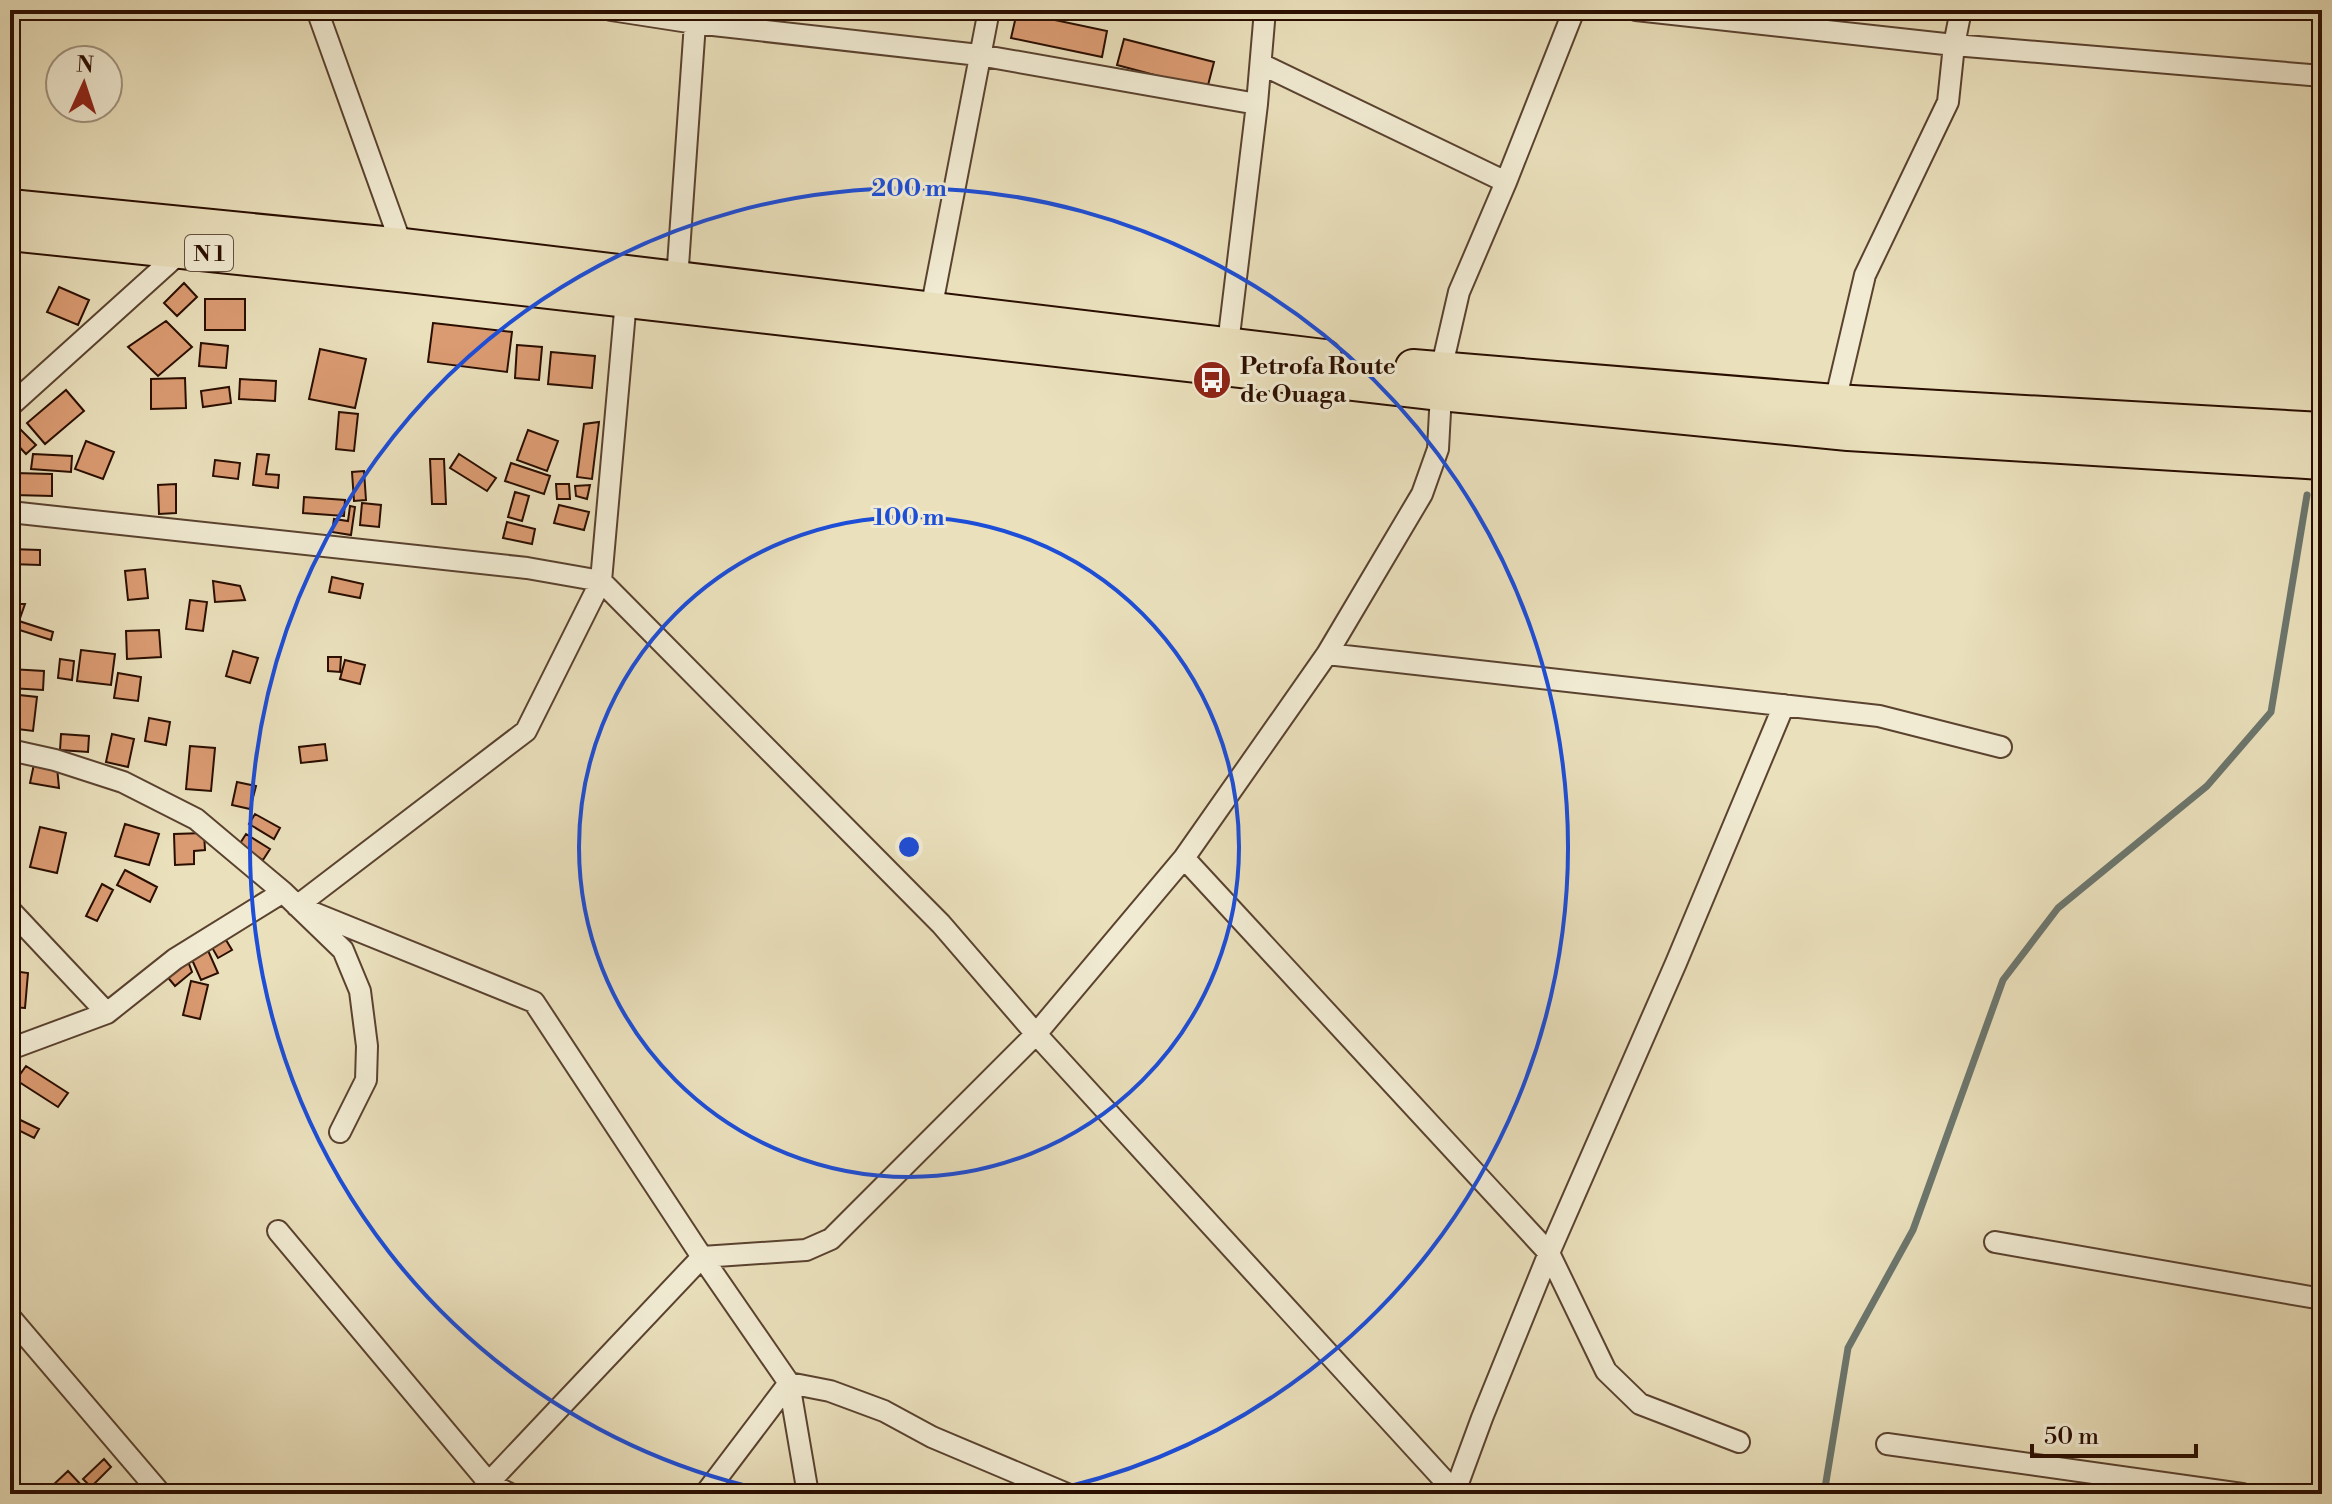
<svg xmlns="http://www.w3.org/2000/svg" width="2332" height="1504" font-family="'Libre Bodoni',serif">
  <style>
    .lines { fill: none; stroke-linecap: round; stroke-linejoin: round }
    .stream { stroke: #6c766d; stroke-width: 7 }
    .building { fill: #db9b72; stroke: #2a0e00; stroke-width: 2 }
    .minor-casing { stroke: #5a422f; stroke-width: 24 }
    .trunk-casing { stroke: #2a0e00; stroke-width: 38 }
    .minor { stroke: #f1ebd3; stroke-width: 20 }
    .trunk { stroke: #eae0bc; stroke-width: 34 }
    .ring { fill: none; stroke: #1d4ed8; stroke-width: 4 }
    .labels { text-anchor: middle; stroke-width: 6; stroke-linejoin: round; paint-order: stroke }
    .shield { fill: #f1ebd3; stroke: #66503f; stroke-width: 2 }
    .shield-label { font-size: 22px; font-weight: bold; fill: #2a0e00 }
    .poi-label { font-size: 24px; font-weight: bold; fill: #2a0e00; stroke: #f1ebd3; text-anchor: start }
    .centre { fill: #1d4ed8; stroke: #f1ebd3; stroke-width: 4 }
    .ring-label { font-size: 24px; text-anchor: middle; font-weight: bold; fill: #1d4ed8; stroke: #f1ebd3; stroke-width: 6; stroke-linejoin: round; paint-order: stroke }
  </style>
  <rect width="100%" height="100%" fill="#eae0bc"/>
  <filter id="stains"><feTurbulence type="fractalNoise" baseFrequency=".0025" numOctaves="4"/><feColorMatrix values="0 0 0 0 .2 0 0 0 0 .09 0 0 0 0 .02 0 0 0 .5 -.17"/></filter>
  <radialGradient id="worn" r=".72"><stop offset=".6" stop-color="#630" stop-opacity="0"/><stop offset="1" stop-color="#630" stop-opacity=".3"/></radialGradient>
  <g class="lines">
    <path class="stream" d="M1824 1494 1848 1348 1913 1230 2003 980 2058 908 2207 786 2271 712 2307 495"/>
  </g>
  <path class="building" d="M1017 12 1107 31 1102 57 1011 38Z
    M1124 39 1214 62 1207 89 1117 65Z
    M184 283 197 297 177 316 164 303Z
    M59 287 89 300 78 325 47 312Z
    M205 299H245V330H205Z
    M166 321 192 347 158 376 128 347Z
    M433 323 512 332 507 372 428 362Z
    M201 343 228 346 226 368 199 366Z
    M517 345 542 347 539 380 515 378Z
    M320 349 366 359 355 408 309 399Z
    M551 352 595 356 592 388 548 384Z
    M185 378 186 408 151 409V379Z
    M240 379 276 381 275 401 239 399Z
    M229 387 231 403 203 407 201 391Z
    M66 390 84 411 45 444 27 423Z
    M339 412 358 414 354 451 336 449Z
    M599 422 592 479 577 477 584 424Z
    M19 428 36 445 26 454 10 437Z
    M528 430 558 441 547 471 517 460Z
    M86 441 114 452 103 479 75 469Z
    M33 454 72 456 71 472 31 469Z
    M257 454 269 455 266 474 279 475 278 488 253 485Z
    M459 454 496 478 487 491 450 468Z
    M430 459H444L446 504H432Z
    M215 460 240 463 238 479 213 476Z
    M511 463 550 476 544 494 505 481Z
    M364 471 366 500 354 501 352 472Z
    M15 473 52 474V496L14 495Z
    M176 484V513L159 514 158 485Z
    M556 484H569L570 499H557Z
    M590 485 587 499 576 496 575 486Z
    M515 492 529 496 522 521 508 517Z
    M304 497 345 500 344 516 303 513Z
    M362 503 381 505 379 527 360 525Z
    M559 505 589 512 584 530 554 523Z
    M350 506 355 507 351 535 332 532 334 519 348 521Z
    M507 522 535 529 532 544 503 538Z
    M10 549 40 550V565L10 564Z
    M145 569 148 598 128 600 125 571Z
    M332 577 363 584 360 598 329 592Z
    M213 581 240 586 245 600 215 602Z
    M190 600 207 602 203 631 186 629Z
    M10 604H25L19 621 53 632 51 640 10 627Z
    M159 630 161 657 127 659 126 631Z
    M81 650 115 654 111 685 77 681Z
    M233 651 258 658 250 683 226 676Z
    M328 657H341L340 672 328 671Z
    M60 659 74 661 72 680 58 678Z
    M345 660 365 665 360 684 340 679Z
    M10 669 44 671 43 690 10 688Z
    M118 673 141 677 138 701 114 698Z
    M10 694 37 697 33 731 10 728Z
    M149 718 170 722 166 745 145 741Z
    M61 734 89 736 88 752 60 750Z
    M112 734 134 739 128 767 106 762Z
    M325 744 327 760 301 763 299 747Z
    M190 746 215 748 211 791 186 789Z
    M34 764 57 767 59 788 30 783Z
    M237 782 256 786 250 809 232 805Z
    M255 814 280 828 274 839 249 824Z
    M125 824 159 834 149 865 115 856Z
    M40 827 66 833 57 873 30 867Z
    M10 831H16L14 860H10Z
    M204 833 205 850 194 851V864L175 865 174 834Z
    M246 834 270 849 263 860 239 845Z
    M125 870 157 887 150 902 117 885Z
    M102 884 113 890 97 921 86 916Z
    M226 940 232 950 218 958 210 944Z
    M206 946 218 973 201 980 189 953Z
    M186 956 192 972 175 986 165 974Z
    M13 971 28 973 25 1008 10 1007Z
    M191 981 208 985 200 1019 183 1015Z
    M26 1066 68 1093 58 1107 16 1080Z
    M10 1115 39 1129 34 1138 10 1126Z
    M104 1459 111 1467 91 1487 83 1479Z
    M68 1471 84 1488 77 1494H58L51 1487Z"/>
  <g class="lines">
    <g class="minor-casing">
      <path id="minor" d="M317 10 405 255
        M611 10 695 23 979 55 1257 104
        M1636 10 1954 45 2322 76
        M1261 64 1506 182
        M677 280 695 23 698 10
        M931 310 989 10
        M1228 344 1257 104 1265 10
        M1441 370 1459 292 1506 182 1574 10
        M1835 402 1865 275 1948 102 1954 45 1961 10
        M10 406 185 248
        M10 512 527 568 601 581 941 924 1036 1034 1454 1491
        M1327 654 1879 716 2001 747
        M10 750 55 760 123 782 196 819 283 892 343 950 360 991 367 1046 366 1080 340 1132
        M1184 858 1549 1253 1482 1418 1454 1494
        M297 906 534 1002 702 1257 789 1383 808 1494
        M297 906 526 731 601 581 626 300
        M10 910 107 1013
        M10 1049 107 1013 175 959 283 892
        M278 1231 489 1483 510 1494
        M1995 1242 2322 1299
        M10 1317 161 1494
        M1739 1442 1640 1404 1606 1371 1549 1253 1676 963 1784 705
        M1887 1444 2242 1494
        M478 1494 702 1257 806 1250 831 1239 1036 1034 1184 858 1327 654 1422 494 1438 449 1441 393
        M705 1494 789 1383 830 1391 884 1411 932 1437 1067 1494"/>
    </g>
    <g class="trunk-casing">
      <path id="trunk" d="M10 207 403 246 1324 357
        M10 233 408 275 1441 393 1848 433 2322 462
        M1413 367 1835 402 2322 430"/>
    </g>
    <use href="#minor" class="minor"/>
    <use href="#trunk" class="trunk"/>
  </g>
  <g class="ring">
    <circle cx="909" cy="847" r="330"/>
    <path d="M783 1494A659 659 0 1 1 1035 1494"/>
  </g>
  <defs>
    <g id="bus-disc" transform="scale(2)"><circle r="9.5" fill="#8f2418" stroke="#f1ebd3"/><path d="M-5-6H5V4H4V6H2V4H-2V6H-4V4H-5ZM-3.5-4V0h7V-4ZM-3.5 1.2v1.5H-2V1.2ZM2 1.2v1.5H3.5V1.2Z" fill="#fff"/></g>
  </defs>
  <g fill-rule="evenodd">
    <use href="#bus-disc" x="1212" y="380"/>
  </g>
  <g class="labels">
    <rect class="shield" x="185" y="235" width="48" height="36" rx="6"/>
    <g class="shield-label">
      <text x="209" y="261">N 1</text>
    </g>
    <g class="poi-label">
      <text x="1240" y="374">Petrofa Route<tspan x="1240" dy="28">de Ouaga</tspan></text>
    </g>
  </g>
  <circle cx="909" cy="847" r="12" class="centre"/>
  <g class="ring-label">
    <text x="909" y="196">200 m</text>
    <text x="909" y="525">100 m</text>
  </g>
  <rect width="2332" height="1504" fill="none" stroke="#eae0bc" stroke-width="40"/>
  <rect x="12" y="12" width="2308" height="1480" fill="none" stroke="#2a0e00" stroke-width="4"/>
  <rect x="20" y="20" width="2292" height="1464" fill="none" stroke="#2a0e00" stroke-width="2"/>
  <g transform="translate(84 84) rotate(3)"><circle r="38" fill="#f1ebd3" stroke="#a1937f" stroke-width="2"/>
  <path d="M0-6L14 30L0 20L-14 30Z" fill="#8f2418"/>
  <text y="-12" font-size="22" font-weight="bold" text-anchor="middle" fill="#2a0e00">N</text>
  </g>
  <path d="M2032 1444v12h164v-12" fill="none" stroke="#2a0e00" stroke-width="4"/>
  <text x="2044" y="1444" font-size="24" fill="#2a0e00" stroke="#f1ebd3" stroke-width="6" paint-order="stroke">50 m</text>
  <rect width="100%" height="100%" filter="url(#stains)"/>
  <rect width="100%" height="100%" fill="url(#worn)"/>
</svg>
